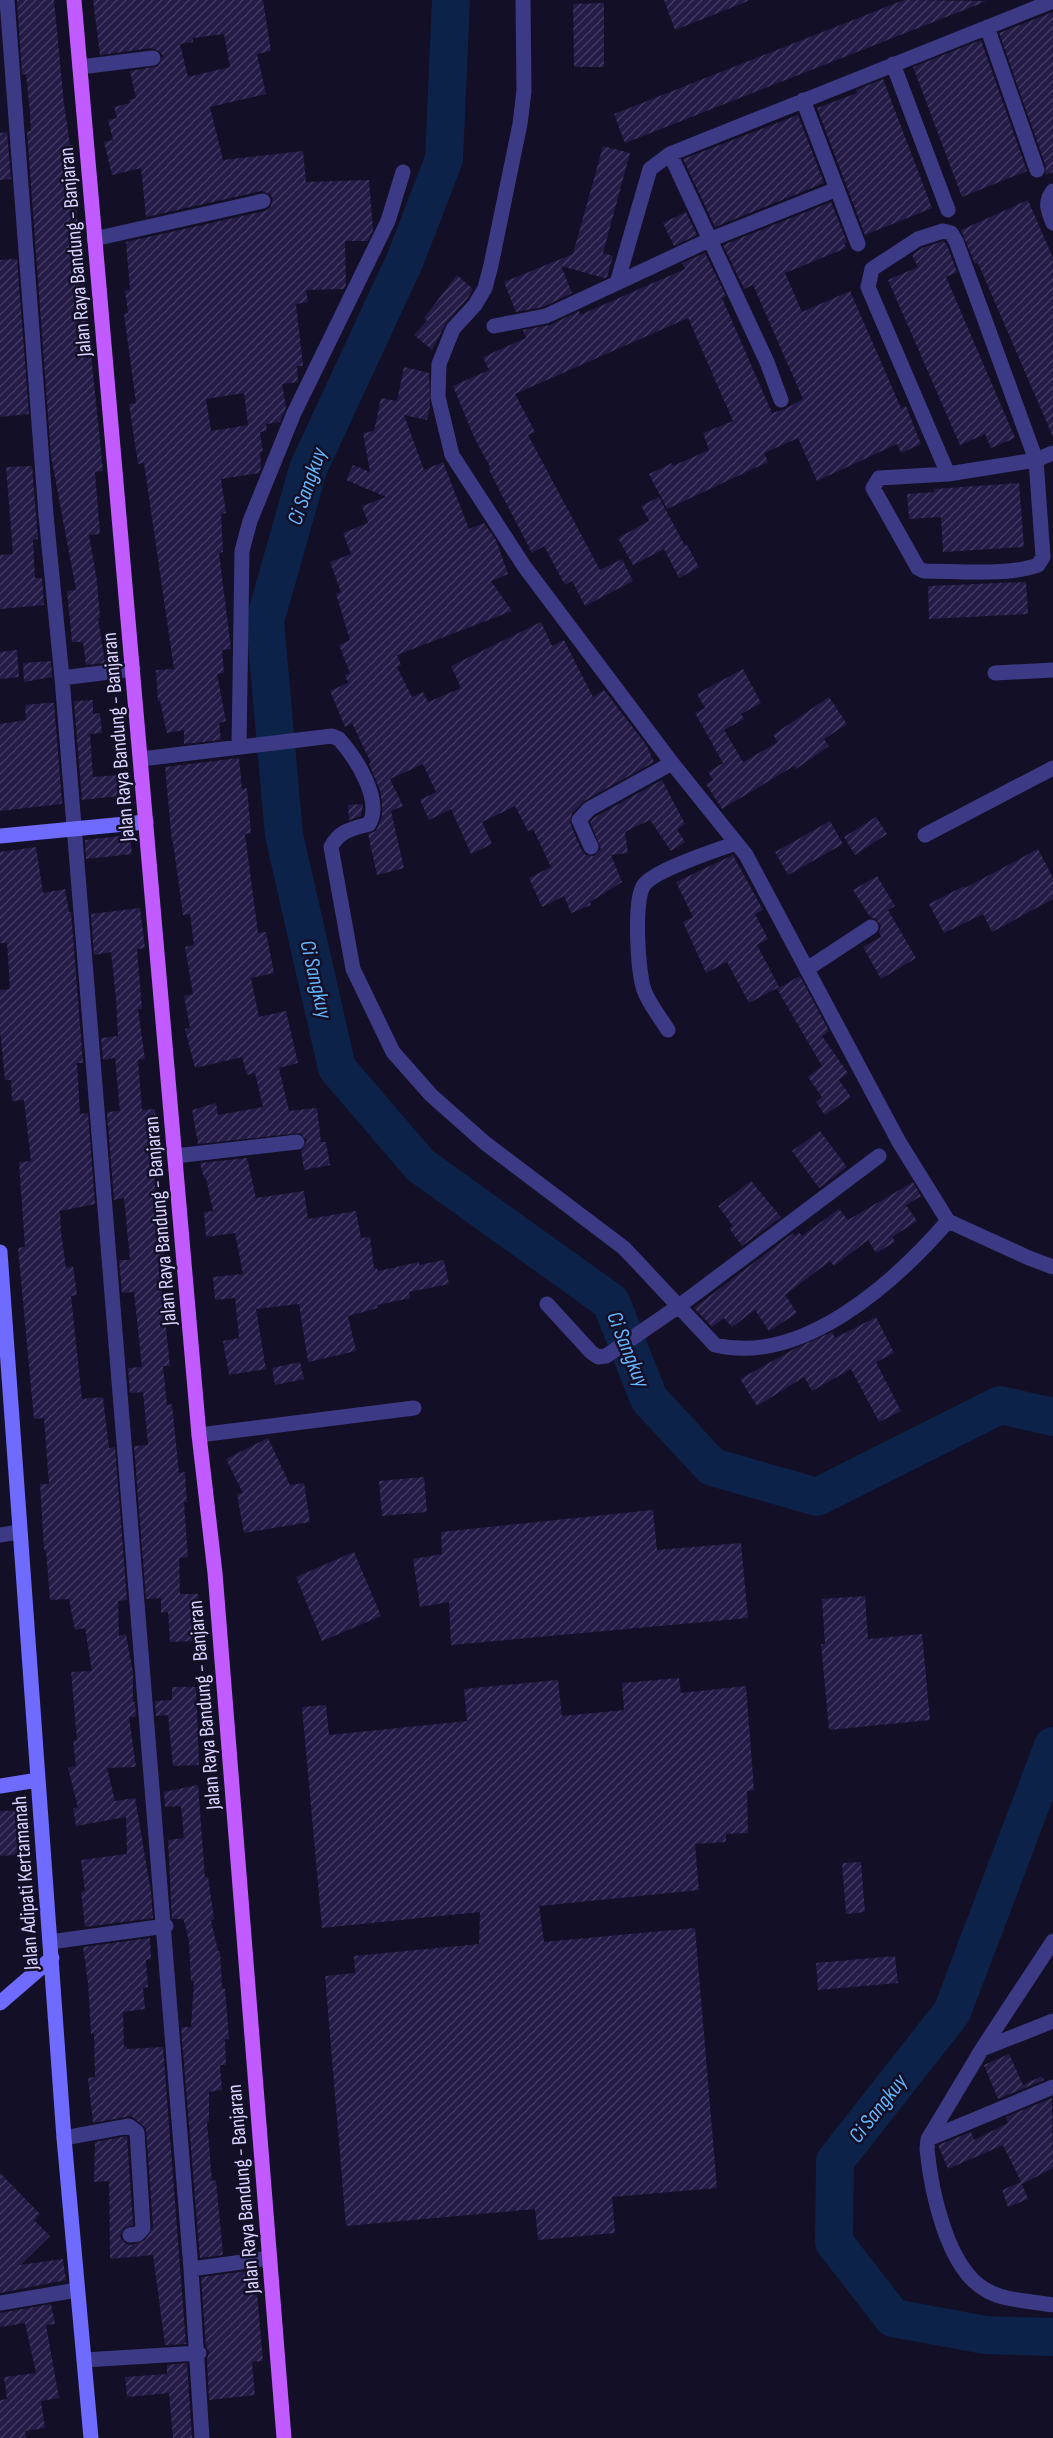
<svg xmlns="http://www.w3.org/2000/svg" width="1053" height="2438" font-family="'Sofia Sans Condensed',sans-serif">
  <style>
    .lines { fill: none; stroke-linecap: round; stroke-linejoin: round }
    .river { stroke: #0c2248; stroke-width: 38 }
    .building { fill: url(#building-hatch); fill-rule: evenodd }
    .minor { stroke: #3d3a85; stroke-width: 15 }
    .secondary { stroke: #6f6bff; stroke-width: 15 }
    .primary { stroke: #c25bff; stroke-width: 15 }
    .labels { text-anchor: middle; stroke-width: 5; stroke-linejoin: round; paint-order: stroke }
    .street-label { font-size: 21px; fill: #d9d4ff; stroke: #130f26 }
    .water-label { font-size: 22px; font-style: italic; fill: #62b6ff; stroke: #130f26 }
  </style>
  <defs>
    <pattern id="building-hatch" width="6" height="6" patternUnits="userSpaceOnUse" patternTransform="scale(1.5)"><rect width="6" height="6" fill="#241b47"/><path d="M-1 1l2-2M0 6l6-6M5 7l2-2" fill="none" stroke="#433b63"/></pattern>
  </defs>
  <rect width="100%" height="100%" fill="#130f26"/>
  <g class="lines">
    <path class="river" d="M451 0 444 159 405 260 308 469 265 621 284 835 337 1068 420 1165 611 1302 649 1399 712 1467 817 1497 1000 1405 1053 1417
      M1053 1746 952 2012 835 2161 834 2242 893 2318 985 2335 1053 2337"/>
  </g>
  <path class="building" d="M17 0H54L64 104 70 145H73L76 178H73L103 471 95 472 100 534 89 535 97 581 100 618H98L105 663 86 665 83 642H72L67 591 76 590 51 456 27 131H31L30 113 26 74 22 75Z
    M93 0H263L271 51 257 54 266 94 210 107 223 160 303 151 306 182 369 180 373 230 368 241H345L346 284 344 289 306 290 308 302 296 304 303 366H297L298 382 282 384 286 407 280 422 266 424 267 431 260 432 263 452H260L261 467 259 473 221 479 226 513 221 514 223 552 219 553 231 649 222 650 224 673 217 674 226 721 219 723 221 740 184 744V730L167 733 160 701H158L156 670 174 669 144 463 138 464 129 404 136 403 124 314 128 313 125 291 130 290 126 242 265 211 270 208 273 199 270 194 261 191 146 217 141 168 112 175 104 142 113 140 108 120 117 118 114 107 130 103 129 100 136 98 130 71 158 66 163 56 160 52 152 48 100 55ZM224 34 230 67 188 77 180 44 193 42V38ZM244 393 248 425 211 431 206 399Z
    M664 0H748V1L675 30Z
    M904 0 987 1 625 143 614 114Z
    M604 3V67H574L573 4Z
    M1053 12V172L1045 175 1046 167 999 33Z
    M981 40 1027 171 962 197 913 67Z
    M883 79 932 208 865 235 817 108 857 93 856 90Z
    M798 115 824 183 715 227 683 159Z
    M7 132 11 179 0 180V133Z
    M603 146 630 153 603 253 613 256 607 277 604 278 561 266 572 293 543 307 516 312 504 282 573 254Z
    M1028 200 1053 258V437L978 263 975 264 961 230Z
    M831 202 847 242 844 243 846 248 785 273 802 312 850 291 901 408 906 406 921 444 901 453 897 444 817 481 798 438 764 453 768 462 667 509 649 474 672 463 673 466 709 450 703 433 733 421 688 318 515 394 535 432 528 435 600 570 622 559 633 581 585 606 572 581 565 585 544 546 532 553 489 470 491 469 474 437 453 386 489 370 483 357 526 338 523 330 550 325 579 311 580 315 685 269 682 263 705 253 726 296 722 298 772 413 785 409 803 399 753 285 744 289 723 245Z
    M686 212 697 235 674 246 663 223Z
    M943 241 947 245 957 272 946 277 1015 438 991 448 985 434 960 445 888 280 918 267 912 255 922 248Z
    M17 259 29 414 0 417V260Z
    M457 275 473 289 467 299 446 323 432 350 414 335 427 321 424 318Z
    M404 367 429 373 430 406 427 420 404 415 424 470 443 462 469 529 484 523 496 540 508 574 491 581 512 611 397 655 401 665 397 667 412 697 423 692 428 702 461 688 451 666 541 622 552 646 564 640 593 697 604 690 647 746 654 762 584 801 572 813 570 823 582 851 586 855 594 856 601 849 590 822 595 817 662 780 685 824 677 829 685 842 671 851 650 820 625 832 628 853 611 855 622 882 590 902 591 905 571 913 564 896 542 907 529 878 551 867 533 829 528 831 515 806 482 822 492 844 471 854 451 809 429 820 420 800 436 792 423 764 390 779 403 806 391 811 404 868 377 875 368 834 376 831 382 817V803L380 790 369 764 371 763 352 723 345 727 330 691 348 683 345 675 350 673 339 645 350 640 336 594 341 592 330 562 351 554 343 533 368 523 362 506 386 497 346 480 353 465 370 472 363 433 374 431 381 398 397 401Z
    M32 466 38 539 33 540 35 578H42L44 605 0 609V555L13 554 6 467Z
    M1019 483 1024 547 943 552 941 517 909 519 907 494 934 492V489Z
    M659 497 685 546 687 545 699 567 679 578 664 549 633 565 618 538 649 521 641 506Z
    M1026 582 1028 614 929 619 928 586Z
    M17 650 19 677 0 679V652Z
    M51 661 52 677 24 682 23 663Z
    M743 669 761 703 741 714 744 719 724 730 743 762 778 742 773 735 829 697 847 724 824 739 829 746 796 769 794 766 722 809 706 784 713 780 708 772 723 763 695 713 705 708 697 694Z
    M93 700V714L100 713 102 733 90 734 93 777 118 775 120 796 82 800 74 701Z
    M46 703H54L62 802 61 804 0 811V724L26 720 25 705Z
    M239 758 242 789 247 788 251 833 245 834 258 933 266 932 274 973 251 978 259 1017 286 1011 298 1063 279 1068 289 1111 317 1108 321 1142H326L330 1165 304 1170 301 1151 307 1141 300 1133 198 1144 192 1110 216 1103 218 1115 263 1107 255 1073 247 1075 242 1057 195 1068 185 1029 190 1028 184 996 193 994 185 947 194 945 190 914 183 915 173 842H172L165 767Z
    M363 804 361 816 349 820 348 805Z
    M876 817 887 834 855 855 844 837Z
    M830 821 843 844 788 875 775 852Z
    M130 835 132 854 86 859 85 840Z
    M36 847 43 893 65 889 69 912H71L83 1063H77L80 1114 88 1113 95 1204 60 1211 61 1232 66 1268 73 1266 77 1295 71 1296 82 1399 103 1397 109 1448 115 1447 127 1600 118 1601 119 1636 126 1634 133 1673V1702H135L136 1717H129L136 1767 107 1768 115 1801 135 1798 151 1892 153 1918 85 1927 81 1892 85 1891 81 1860 127 1854 126 1817 76 1826 73 1808H78L68 1768 76 1766 73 1741 77 1740 71 1672 92 1671 85 1628 75 1630 69 1599 50 1600 46 1550H44L40 1484H49L44 1418 34 1419 18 1248 25 1247 19 1162 31 1161 24 1100 12 1101 11 1080H5L0 1030V990L10 989 7 943H0V852Z
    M1038 849 1053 878V899L992 932 983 914 944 933 929 904 964 886 965 888Z
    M733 855 763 910 755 914 768 939 757 945 779 987 749 1003 727 962 706 973 683 922 693 917 676 882Z
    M877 876 895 906 888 910 916 958 881 979 863 947 881 937 879 932 881 926 876 919 870 917 853 890Z
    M140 908 145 948 137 949 142 1009H138L145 1059 138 1060 142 1110 155 1109 157 1141H153L157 1210H160L168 1290H162L170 1366H163L167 1405 172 1404 179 1473 185 1472 187 1502H184L188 1557 179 1558 180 1594H198V1613H195L196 1641 170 1642 168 1612 161 1613V1598L146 1599 134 1446 148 1445 143 1392 130 1393 128 1368 142 1367 134 1292 122 1293 119 1260H130L124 1198 114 1200 107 1112 120 1111 115 1058 103 1060 101 1038 118 1036 116 999 111 952 94 955 91 914Z
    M800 976 829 1031 822 1036 848 1073 839 1080 851 1097 825 1115 816 1102 822 1097 808 1077 822 1066 777 989Z
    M820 1131 847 1167 819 1188 792 1151Z
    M247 1158 256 1198 304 1191 308 1219 356 1211 361 1238 370 1237 374 1268H377L378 1271 419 1262V1265L444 1260 449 1284 409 1292 410 1298 377 1305 378 1308 348 1316 356 1351 308 1362 299 1304 256 1309 266 1369 229 1375 223 1341 239 1338 235 1298 215 1300 213 1277 243 1274 235 1233 206 1237 204 1212 213 1211 206 1178H204L200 1163Z
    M751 1181 781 1217 742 1246 729 1228 733 1226 718 1206Z
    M913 1182 921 1196 906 1205 917 1221 892 1237 895 1242 876 1253 868 1240 834 1266 830 1261 785 1295 797 1313 769 1331 755 1310 732 1327 724 1318 712 1327 694 1308 793 1233 795 1236 799 1232 802 1236 839 1209 848 1220Z
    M876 1317 894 1353 876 1362 901 1411 879 1422 851 1369 812 1391 804 1377 757 1406 740 1379 796 1348 832 1332 835 1338Z
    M300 1362 304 1379 275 1385 272 1368Z
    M268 1438 290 1485 304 1483 310 1522 244 1533 237 1494 243 1493 226 1459Z
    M424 1477 427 1512 382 1516 379 1481Z
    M653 1510 657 1550 741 1543 748 1618 451 1645 449 1602 420 1607 413 1559 442 1554 441 1532Z
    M354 1552 381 1616 322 1641 296 1577Z
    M865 1596 868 1639 922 1634 930 1720 829 1730 821 1644H825L822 1599Z
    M679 1678 681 1693 746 1686 754 1790 747 1791 748 1833 726 1834V1842L695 1844 699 1890 539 1906 544 1942 695 1928 717 2188 612 2197 615 2233 538 2240 535 2209 346 2226 325 1976 355 1973 354 1956 479 1944 480 1912 322 1928 302 1707 326 1705 329 1735 467 1721 464 1689 558 1680 562 1716 624 1710 622 1683Z
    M172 1687H196L199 1765 173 1766 168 1715 156 1716 155 1701 172 1700Z
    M198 1785 205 1877H208L214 1919 211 1920 218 1951H220L222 1988 225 1989 229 2039H225L226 2065H220L222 2090 209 2092V2121L207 2122 212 2181 216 2180 223 2255 200 2258 181 2027H191L194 1981H191L189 1942 185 1924 183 1919H172L168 1840 184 1838 181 1806 165 1807 164 1792Z
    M29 1810 31 1854 0 1856V1811Z
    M861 1862 865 1912 846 1914 842 1863Z
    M150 1938 151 1959 146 1960 148 1987 143 1988 145 2009 123 2012 124 2047 127 2046V2049L163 2047 186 2344 165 2345 153 2255 110 2259 109 2181 94 2182 95 2142 127 2136 133 2225 124 2228 120 2237 126 2244 131 2245 145 2240 153 2227 146 2128 131 2116 93 2123 88 2078 95 2077 94 2033 91 2034 88 1983 83 1947Z
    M895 1956 898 1983 818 1990 816 1963Z
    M1009 2054 1023 2085 1042 2076 1044 2080 998 2099 984 2065Z
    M1052 2098 1053 2168 1022 2184 1028 2199 1008 2207 1002 2190 1021 2182 1003 2145 948 2169 938 2145 971 2132 974 2140 1008 2123 1006 2117Z
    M0 2173 40 2214 34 2220 50 2236 20 2265 63 2259 66 2280 0 2293Z
    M255 2270 263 2361 252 2362 255 2395 209 2400 207 2359 209 2352 206 2346 201 2277Z
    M51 2304 55 2324 46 2325 59 2398 41 2401 45 2428 25 2431 26 2438H0V2400L7 2399 4 2377 36 2373 25 2323 0 2327V2313Z
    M187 2363 192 2438H173L169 2393 127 2397 125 2377 167 2374V2365Z"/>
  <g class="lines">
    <path class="minor" d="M7 0 46 515 62 678 191 2269 202 2438
      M523 0 524 91 520 124 491 265 485 288 475 305 453 329 439 364 438 397 452 455 524 566 672 763 746 855 899 1142 948 1221 1029 1258 1053 1267
      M987 27 1037 170
      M893 64 948 210
      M80 67 153 58
      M803 100 858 244
      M670 154 767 362 781 400
      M1053 191C1044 202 1048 211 1053 223
      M943 231 951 233 956 241 1036 460 948 474 868 287 872 269 918 239Z
      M94 239 263 201
      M617 283 709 240 837 189
      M494 326 546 316 617 283 650 169 670 154 1053 1
      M948 474 879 478 873 488 918 568 924 571C956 571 1009 576 1038 565L1043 557 1036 460 1053 453
      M995 673 1053 670
      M62 678 133 669
      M239 747 242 551 250 521 294 413 388 221 403 172
      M141 759 332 736 339 739C356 758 383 800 369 824 352 829 340 830 331 847L353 969 393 1052 431 1095 485 1143 624 1248 715 1345C803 1366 895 1282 948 1221
      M925 835 1053 768
      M591 847 579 820 589 809 672 763
      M807 969 871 927
      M668 1030C660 1017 649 1004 644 990 638 973 633 899 644 885 654 870 717 850 736 843
      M175 1156 297 1142
      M547 1304 591 1352 598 1357 606 1356 679 1306 879 1156
      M199 1435 414 1408
      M0 1535 19 1532
      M1053 1941 982 2049 928 2139 927 2149C931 2190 947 2269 986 2290 1004 2301 1032 2301 1053 2305
      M50 1942 166 1926 162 1927
      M982 2049 1053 2021
      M64 2138 129 2126 137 2132 143 2228 138 2234 130 2235
      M928 2139 1053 2087
      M191 2269 270 2258
      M0 2303 77 2290
      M84 2360 199 2353 195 2354"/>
    <path class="secondary" d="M0 836 146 822
      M0 1252 64 2138 91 2438
      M0 1786 38 1780
      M0 2003 52 1958"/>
    <path class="primary" d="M74 0 199 1435 215 1573 284 2438"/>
  </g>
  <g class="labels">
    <g class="street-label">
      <text transform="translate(75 252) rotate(-95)" y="7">Jalan Raya Bandung - Banjaran</text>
      <text transform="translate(118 737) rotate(-95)" y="7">Jalan Raya Bandung - Banjaran</text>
      <text transform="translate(160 1221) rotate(-95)" y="7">Jalan Raya Bandung - Banjaran</text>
      <text transform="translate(204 1705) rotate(-95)" y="7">Jalan Raya Bandung - Banjaran</text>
      <text transform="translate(25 1883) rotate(-94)" y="7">Jalan Adipati Kertamanah</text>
      <text transform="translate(243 2189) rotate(-95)" y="7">Jalan Raya Bandung - Banjaran</text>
    </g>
    <g class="water-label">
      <text transform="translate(306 486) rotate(-71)" y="8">Ci Sangkuy</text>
      <text transform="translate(317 979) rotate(77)" y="8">Ci Sangkuy</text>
      <text transform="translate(629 1349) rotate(68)" y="8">Ci Sangkuy</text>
      <text transform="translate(877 2108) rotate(-52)" y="8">Ci Sangkuy</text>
    </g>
  </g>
</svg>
